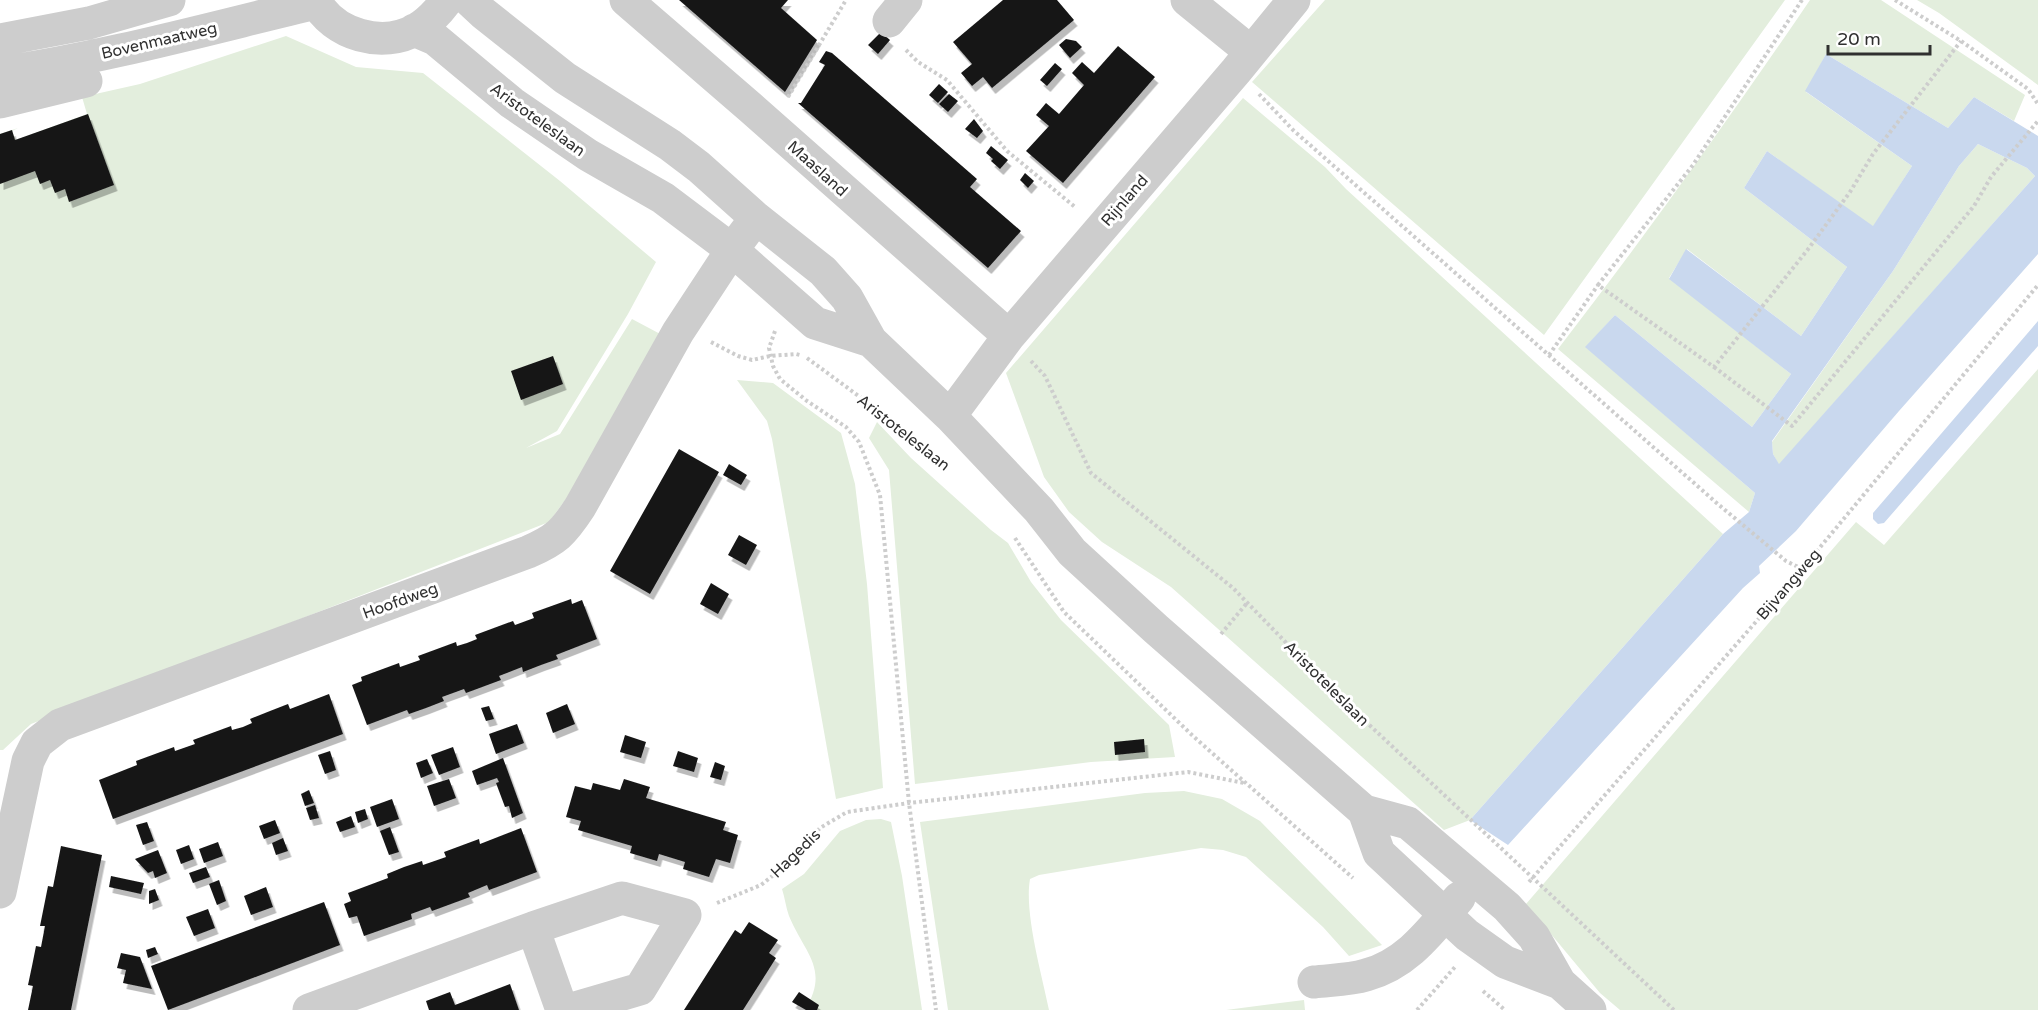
<svg xmlns="http://www.w3.org/2000/svg" width="2038" height="1010" font-family="'Varela Round',sans-serif">
  <style>
    .green { fill: #e3eedd }
    .water { fill: #c9d8ee; fill-rule: evenodd }
    .building { fill: #171717; filter: url(#shadow) }
    .lines { fill: none; stroke-linecap: round; stroke-linejoin: round }
    .path { stroke: #cdcdcd; stroke-width: 4; stroke-dasharray: 3 3; stroke-linecap: butt }
    .minor { stroke: #cdcdcd; stroke-width: 33 }
    .labels { text-anchor: middle; stroke-width: 6; stroke-linejoin: round; paint-order: stroke }
    .street-label { font-size: 16px; fill: #303030; stroke: #fff }
  </style>
  <defs>
    <filter id="shadow"><feDropShadow dx="3.5" dy="6" stdDeviation="0" flood-color="#0004"/></filter>
  </defs>
  <rect width="100%" height="100%" fill="#fff"/>
  <path class="green" d="M1325 0H1785L1544 335 1252 82Z
    M1810 0H1881L2025 95 2014 121 1974 97 1948 128 1826 54 1806 92 1912 166 1873 227 1767 151 1744 188 1847 267 1801 336 1687 249 1669 278 1791 374 1752 427 1615 315 1586 347 1755 493 1749 512 1558 349C1646 235 1729 119 1810 0Z
    M1917 0H2038V85L1939 13Z
    M286 36 356 67 423 73 560 181 656 262 628 314 557 431 526 448 560 434 632 319 664 336 600 453 549 522 31 724 3 750H0V134L18 128 12 131 16 140 87 114 82 97 140 84Z
    M1243 98 1325 167 1346 189 1723 534 1470 820 1444 830 1171 587 1102 542 1069 512 1044 477 1006 373Z
    M1978 144 2027 168 2035 176 1779 465 1773 454 1772 442 1893 271 1959 166Z
    M2038 369V1010H1620L1600 993 1526 904 1856 522 1884 545Z
    M737 380 773 383 841 433 855 484 867 584 883 788 836 799 772 439 767 421Z
    M877 422 911 458 991 530 1008 543 1031 582 1061 620 1169 725 1175 757 1091 762 915 784 889 470 869 438Z
    M1184 791 1222 799 1260 821 1382 945 1349 956 1323 927 1246 857 1223 850 1201 848 1039 875 1030 879C1024 913 1042 975 1049 1010H948L920 822 1145 793Z
    M881 819 891 822 902 876 922 1010H805C830 969 805 954 789 916 786 908 785 898 782 889L804 874 840 831 866 820Z
    M1304 1000 1305 1010H1226Z"/>
  <path class="water" d="M1826 54 1948 128 1974 97 2038 136V254L1899 411 1796 531 1759 566 1760 573 1743 588 1508 845 1470 820 1723 534 1749 512 1755 493 1585 347 1615 315 1752 427 1791 374 1669 279 1686 249 1801 336 1847 267 1744 188 1767 151 1873 226 1912 166 1805 91ZM1978 144 2027 168 2035 176 1779 464 1773 454 1772 441 1893 271 1959 166Z
    M2038 321V346L1884 523 1878 524 1873 519V513Z"/>
  <path class="building" d="M679 0H788L781 8 817 40 785 92Z
    M1003 0H1057L1074 20 992 88 983 77 972 86 961 73 972 64 953 42Z
    M881 32 890 40 878 54 868 45Z
    M1066 39 1076 41 1082 47 1070 58 1059 45Z
    M1118 46 1155 77 1063 183 1026 151 1049 126 1036 115 1046 103 1059 114 1084 85 1072 73 1082 62 1094 73Z
    M826 51 832 53 977 179 970 187 1021 231 988 268 798 103H801L825 65 819 62Z
    M1055 63 1062 69 1047 86 1040 80Z
    M939 84 948 92 938 103 929 95Z
    M949 94 958 101 948 112 939 104Z
    M88 114 114 185 69 202 65 189 55 193 50 180 40 184 35 171 0 184V134L12 130 15 140Z
    M974 119 983 131 977 138 965 129Z
    M991 146 1008 160 1000 169 991 161 993 159 986 153Z
    M1025 173 1034 181 1028 188 1020 180Z
    M553 356 563 384 521 400 511 371Z
    M679 449 719 472 650 594 610 571Z
    M729 464 747 475 741 485 723 475Z
    M739 535 757 545 746 565 728 555Z
    M711 583 729 594 718 614 700 604Z
    M571 599 572 604 582 600 597 639 556 655 558 659 541 665 523 672 522 667 499 676 501 680 466 693 464 689 442 697 444 701 426 708 409 714 407 710 367 725 352 685 362 681 361 677 399 663 400 667 420 660 418 656 456 642 457 646 467 643 477 639 475 635 513 621 515 625 534 618 532 613Z
    M329 694 343 734 113 819 99 780 137 765 136 761 174 747 175 751 195 744 193 740 231 726 232 730 243 727 252 723 250 719 270 711 288 704 290 709Z
    M567 704 575 724 553 733 546 713Z
    M489 706 494 719 486 721 481 708Z
    M517 724 524 743 496 754 489 734Z
    M625 735 646 742 641 758 620 752Z
    M1144 739 1145 752 1115 755 1114 742Z
    M453 747 460 767 439 775 431 755Z
    M330 751 336 770 325 774 318 755Z
    M678 751 698 758 694 772 673 766Z
    M503 758 523 813 512 818 509 806 505 807 496 783 499 782 497 778 477 785 472 771Z
    M427 759 433 773 421 778 416 763Z
    M715 762 725 766 721 780 710 777Z
    M449 779 456 798 434 806 427 786Z
    M624 779 650 787 646 798 726 822 723 830 738 835 730 863 716 859 709 877 683 869 685 862 659 854 657 861 630 853 632 846 578 830 581 821 566 817 575 786 591 790 593 783 620 790Z
    M309 790 314 803 305 806 301 794Z
    M392 799 399 819 377 827 370 807Z
    M315 805 319 818 310 820 306 808Z
    M365 809 368 819 358 823 355 812Z
    M351 816 355 827 340 832 336 822Z
    M275 820 280 833 264 839 259 826Z
    M147 822 154 841 143 845 136 825Z
    M390 827 399 852 389 855 380 831Z
    M521 828 537 872 489 890 487 885 468 893 470 897 432 911 430 907 411 914 412 919 364 936 357 916 349 918 344 904 351 901 348 893 388 878 387 874 404 867 422 861 423 865 446 857 444 852 479 839 480 844Z
    M283 838 288 851 276 855 272 843Z
    M218 842 223 856 204 863 199 849Z
    M189 845 194 859 181 864 176 850Z
    M61 846 102 855 71 1010H28L33 986 28 985 32 966 36 946 41 947 45 926H40L48 886 53 887Z
    M158 850 167 873 155 878 153 871 148 873 135 859Z
    M206 867 210 877 193 883 189 873Z
    M111 876 144 883 141 894 109 887Z
    M219 880 226 901 217 905 209 884Z
    M266 887 273 907 251 915 244 896Z
    M155 889 159 900 149 904V891Z
    M324 902 340 945 168 1010 151 966Z
    M208 909 215 928 194 936 186 917Z
    M749 922 778 940 769 953 776 958 743 1010H684L735 930 741 934Z
    M155 947 158 954 148 958 146 950Z
    M121 953 140 957 152 989 123 983 126 970 117 968Z
    M510 984 519 1010H429L426 1001 450 992 455 1005Z
    M799 992 819 1005 817 1010H806L792 1002Z"/>
  <g class="lines">
    <path class="path" d="M1802 0 1693 165 1598 285 1714 367 1809 248 1850 192 1873 154 1961 41
      M1895 0 1961 41 2028 89 2038 104
      M906 50 918 62 947 80 1007 151 1075 207
      M1259 94 1293 130 1719 505 1786 561 1802 569
      M788 97 846 0
      M775 331 769 348 773 366 780 379 807 401 846 427 859 442 880 495 909 803 936 1010
      M711 342 738 356 752 360 770 356 796 354 800 355
      M1549 355 1598 285
      M807 358 894 422 946 465
      M1031 361 1045 376 1091 473 1233 588 1333 691 1674 1010
      M1714 367 1792 426 1974 206 1991 177 2038 121
      M1015 538 1064 612 1194 737 1353 878
      M1221 634 1247 603
      M1529 882 1802 569 2038 285
      M717 903 761 885 786 865 820 828 847 812 909 803 1188 772 1244 783
      M1483 991 1505 1010
      M1417 1010 1455 967"/>
    <path class="minor" d="M315 0C333 35 383 49 417 29 429 22 438 12 447 0
      M469 0 483 13 565 78 670 145 699 167 756 218 823 271 847 298 871 341 950 416 1039 510 1072 552 1156 629 1364 811 1408 823 1507 907 1534 937 1560 983 1590 1010
      M626 0 751 108 1009 336
      M1187 0 1251 52
      M889 21 906 0
      M414 30 435 39 512 103 588 155 663 198 732 250 815 323 871 341
      M0 40 89 23 169 0
      M0 73C107 57 211 28 316 3
      M0 102 86 81
      M950 416 1009 336 1236 71 1294 0
      M1364 811 1379 853 1467 935 1505 962 1560 983
      M0 892 28 761 37 743 60 725 528 552C556 540 563 533 580 507L678 332 732 250 756 218
      M533 928 562 1010
      M1314 982C1331 980 1350 980 1366 975 1408 964 1432 929 1459 898
      M309 1010 533 928 622 898 685 915 640 989 568 1010"/>
  </g>
  <g class="labels">
    <g class="street-label">
      <text transform="translate(159 40) rotate(-13)" y="6">Bovenmaatweg</text>
      <text transform="translate(538 119) rotate(36)" y="6">Aristoteleslaan</text>
      <text transform="translate(818 168) rotate(42)" y="6">Maasland</text>
      <text transform="translate(1124 200) rotate(-49)" y="6">Rijnland</text>
      <text transform="translate(904 432) rotate(38)" y="6">Aristoteleslaan</text>
      <text transform="translate(1788 584) rotate(-49)" y="6">Bijvangweg</text>
      <text transform="translate(400 600) rotate(-20)" y="6">Hoofdweg</text>
      <text transform="translate(1327 683) rotate(45)" y="6">Aristoteleslaan</text>
      <text transform="translate(795 853) rotate(-44)" y="6">Hagedis</text>
    </g>
  </g>
  <path d="M1828 45v9h102v-9" fill="none" stroke="#303030" stroke-width="3"/>
  <text x="1837" y="45" font-size="18" fill="#303030" stroke="#ffffff" stroke-width="4.5" paint-order="stroke">20 m</text>
</svg>
